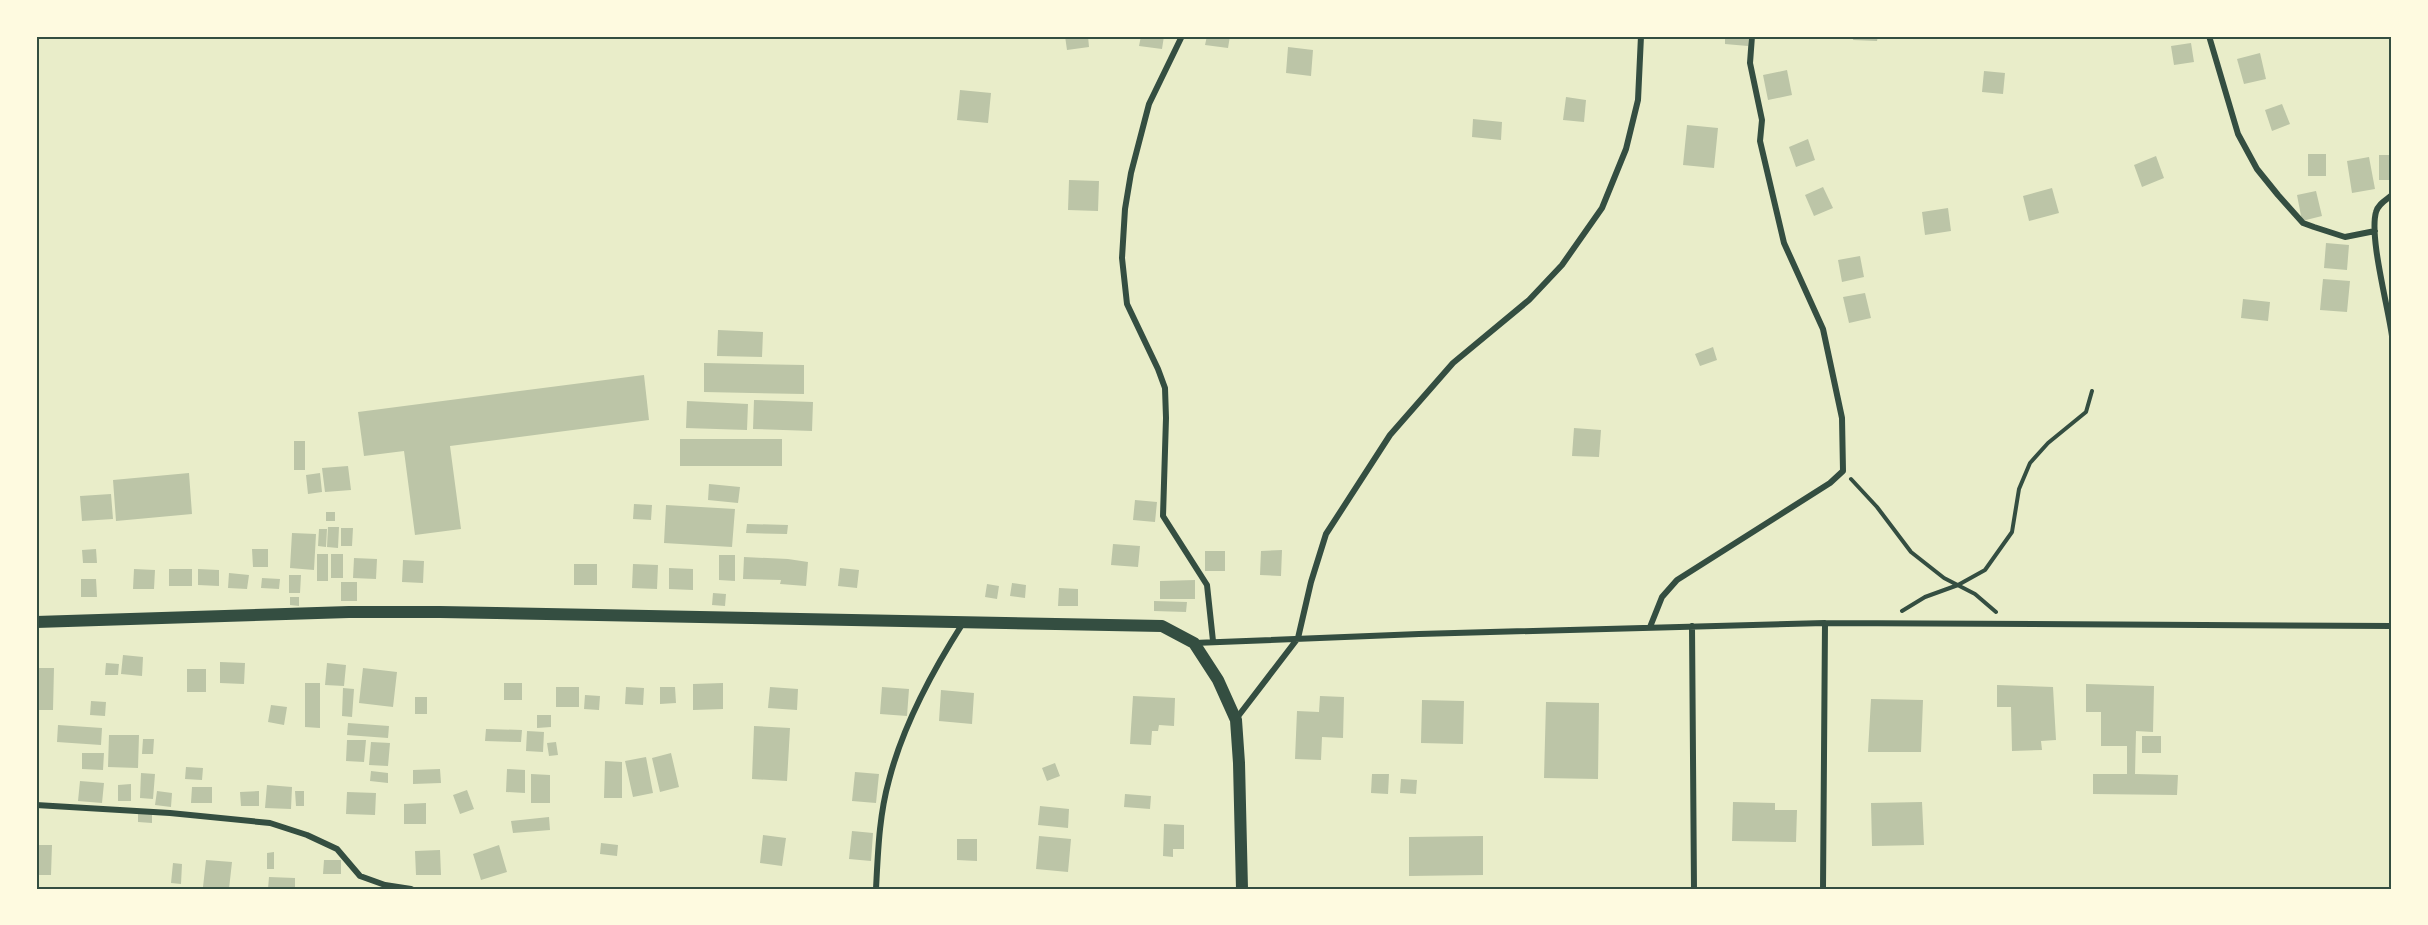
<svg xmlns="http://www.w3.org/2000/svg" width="2428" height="925" font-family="Arial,sans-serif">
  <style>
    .building { fill: #bcc5a7 }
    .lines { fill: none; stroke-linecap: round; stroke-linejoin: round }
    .path { stroke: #344e41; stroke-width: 4 }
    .minor { stroke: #344e41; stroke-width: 6 }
    .secondary { stroke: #344e41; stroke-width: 12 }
    .neatline { fill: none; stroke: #344e41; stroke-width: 2 }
  </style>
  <rect width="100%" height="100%" fill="#e9edc9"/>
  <path class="building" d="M1065 36H1088L1089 47 1067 50Z
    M1141 36H1164L1162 49 1139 46Z
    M1207 36H1230L1228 48 1205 45Z
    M1725 36H1748V46L1725 44Z
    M1854 36H1878L1877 41 1853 40Z
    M2191 43 2194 62 2174 65 2171 46Z
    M1288 47 1313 50 1311 76 1286 73Z
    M2260 53 2266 79 2244 84 2237 59Z
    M1787 70 1792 95 1768 100 1763 75Z
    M1984 71 2005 73 2003 94 1982 92Z
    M960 90 991 93 988 123 957 120Z
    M1566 97 1586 100 1584 122 1563 120Z
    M2282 104 2290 124 2272 131 2265 110Z
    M1473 119 1502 122 1501 140 1472 137Z
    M1687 125 1718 128 1714 168 1683 165Z
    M1808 139 1815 160 1796 167 1789 147Z
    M2308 154H2326V176H2308Z
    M2379 155H2392V180H2379Z
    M2156 156 2164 178 2142 187 2134 165Z
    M2369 157 2375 189 2352 193 2347 161Z
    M1069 180 1099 181 1098 211 1068 210Z
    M1823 187 1833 208 1814 216 1805 195Z
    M2052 188 2059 213 2029 221 2023 196Z
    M2316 191 2322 216 2302 221 2297 195Z
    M1948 208 1951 231 1925 235 1922 212Z
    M2326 243 2349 245 2347 270 2324 268Z
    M1860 256 1864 277 1842 282 1838 260Z
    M2323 279 2350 281 2347 312 2320 310Z
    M1865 293 1871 318 1849 323 1843 297Z
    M2243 299 2270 302 2268 321 2241 318Z
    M718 330 763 332 762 357 717 356Z
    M1713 347 1717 360 1700 366 1695 354Z
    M704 363 804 365V394L704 392Z
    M644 375 649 420 450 446 461 529 415 535 404 451 364 456 358 412Z
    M754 400 813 402 812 431 753 429Z
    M687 401 748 404 747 430 686 428Z
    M1574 428 1601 430 1599 457 1572 456Z
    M680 439H782V466H680Z
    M294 441H305V470H294Z
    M348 466 351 490 325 492 322 468Z
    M189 473 192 514 116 521 113 480Z
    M320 473 322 492 308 494 306 475Z
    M709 484 740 487 738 503 708 500Z
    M111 494 113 519 82 521 80 496Z
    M1135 500 1157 502 1155 522 1133 520Z
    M634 504 652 505 651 520 633 519Z
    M666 505 735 509 732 547 664 543Z
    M326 512H335V521H326Z
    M747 524 788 525 787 534 746 533Z
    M328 527H339L338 548 327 547Z
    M341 528H353L352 546H341Z
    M319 529H327L326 547 318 546Z
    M292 533 316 534 314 570 290 568Z
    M1113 544 1140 546 1138 567 1111 565Z
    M96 549 97 563H83L82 550Z
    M252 549H268V567H253Z
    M1282 550 1281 576 1260 575 1261 551Z
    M1205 551H1225V571H1205Z
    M317 554H328V581H317Z
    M331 554H343V578H331Z
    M719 555H735V581L719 580Z
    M744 557 788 559 808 562 806 586 780 584 781 580 743 579Z
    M354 558 377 559 376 579 353 578Z
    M403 560 424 561 423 583 402 582Z
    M574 564H597V585H574Z
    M633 564 658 565 657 589 632 588Z
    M669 568 693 569V590L669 589Z
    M840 568 859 570 857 588 838 586Z
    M134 569 155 570 154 589H133Z
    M169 569H192V586H169Z
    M198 569 219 570V586L198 585Z
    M229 573 249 575 247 589 228 588Z
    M289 575H301L300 593H289Z
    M262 578 280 579 279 589 261 588Z
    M81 579H96L97 597H81Z
    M1195 580V599H1160V581Z
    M341 582H357V601H341Z
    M1012 583 1026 585 1025 598 1010 596Z
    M987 584 999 586 997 599 985 597Z
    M1059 588 1078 589V606H1058Z
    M713 593 726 594 725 606 712 605Z
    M290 597H299V606L290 605Z
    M1154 601 1187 602 1186 612 1154 611Z
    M123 655 143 657 142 676 121 674Z
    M220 662 245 663 244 684 220 683Z
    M106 663 119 664 118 675H105Z
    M327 663 346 665 344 686 325 685Z
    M36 668H54L53 710H36Z
    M363 668 397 672 393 707 359 703Z
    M187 669H206V692H187Z
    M305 683H320V728L305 727Z
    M504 683H522V700H504Z
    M723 683V709L693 710V684Z
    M2086 684 2154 686 2153 732 2136 731 2135 774 2178 775 2177 795 2093 794V774H2127V746H2101V712H2086Z
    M1997 685 2053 687 2056 740 2041 741 2042 750 2012 751 2011 707H1997Z
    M556 687H579V707H556Z
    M626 687 644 688 643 705 625 704Z
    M660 687H675L676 703 660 704Z
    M770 687 798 689 797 710 768 708Z
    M882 687 909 689 907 716 880 714Z
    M343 688 354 689 352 717 342 716Z
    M941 690 974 693 972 724 939 721Z
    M585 695 600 696 599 710 584 709Z
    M1133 696 1175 698 1174 726 1159 725 1158 731H1152L1151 745 1130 744Z
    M1320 696 1344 697 1343 738 1322 737 1321 760 1295 759 1297 711 1319 712Z
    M415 697H427V714H415Z
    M1871 699 1923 700 1921 752H1868Z
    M1422 700 1464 701 1463 744 1421 743Z
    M91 701 106 702 105 716 90 715Z
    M1546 702 1599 703 1598 779 1544 778Z
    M271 705 287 707 284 725 268 722Z
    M537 715H551V727L537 728Z
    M348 723 389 726 388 738 347 735Z
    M58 725 102 728 101 745 57 742Z
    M754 726 790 728 787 781 752 779Z
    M486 729 522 730 521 742 485 741Z
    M527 731 544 732 543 752 526 751Z
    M109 735H139L138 768 108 767Z
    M2142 736H2161V753H2142Z
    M143 739H154L153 754H142Z
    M347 740H366L364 762 346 761Z
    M371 742 390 743 388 766 369 765Z
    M556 742 558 755 549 756 547 743Z
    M82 753H104L103 770 82 769Z
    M671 753 679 787 660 792 652 758Z
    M646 757 653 793 633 797 625 761Z
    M605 761 622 762V798H604Z
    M1055 763 1060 776 1047 781 1042 768Z
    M186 767 203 768 202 780 185 779Z
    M440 769 441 783 413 784V770Z
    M507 769 525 770V793L506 792Z
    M371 771 388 773V783L370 781Z
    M855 772 879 774 876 803 852 801Z
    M141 773 155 774 153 799 140 798Z
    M531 774 550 775V803H531Z
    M1372 774H1389L1388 794 1371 793Z
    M1401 779 1417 780 1416 794 1400 793Z
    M80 781 104 783 102 803 78 801Z
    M131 784V801H118V785Z
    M267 785 292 787 291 809 265 808Z
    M192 787H212V803H191Z
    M467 790 474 809 460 814 453 795Z
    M157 791 172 793 171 807 155 805Z
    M259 791V806H241L240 792Z
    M295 791H304V806H296Z
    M347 792 376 793 375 815 346 814Z
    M1125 794 1151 796 1150 809 1124 807Z
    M1733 802 1775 803V810H1797L1796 842 1732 841Z
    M1922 802 1924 845 1872 846 1871 803Z
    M426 803V824H404V804Z
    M1040 806 1069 809 1068 828 1038 825Z
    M138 813 152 814V823L138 822Z
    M549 817 550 830 513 833 511 821Z
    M1164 824 1184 825V849H1173V857L1163 856Z
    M852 831 873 833 871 861 849 859Z
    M763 835 786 838 782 866 760 863Z
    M1039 836 1071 839 1068 872 1036 869Z
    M1483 836V875L1409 876V837Z
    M957 839H977V861L957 860Z
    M601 843 618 845 617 856 600 854Z
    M36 845H52L51 875H36Z
    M499 845 507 872 481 880 473 854Z
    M440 850 441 875H416L415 851Z
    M274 852V869H267V853Z
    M206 860 232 862 229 889 203 887Z
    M324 860H341V874H323Z
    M173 863 182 864 181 884 171 883Z
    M269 877 295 878V889H268Z"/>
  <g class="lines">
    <path class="path" d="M1851 479 1877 507 1911 552 1944 578 1975 594 1996 612
      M1902 611 1925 597 1958 585 1985 570 2012 532 2019 489 2030 463 2048 443 2086 412 2092 391"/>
    <path class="minor" d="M1182 36 1149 104 1131 173 1125 209 1122 258 1127 304 1158 369 1165 388 1166 418 1163 516 1207 585 1213 641
      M2209 36 2238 134 2257 169 2278 195 2303 223 2314 227 2345 237 2375 231
      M2392 195C2386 200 2378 204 2376 212 2369 237 2388 306 2392 336
      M1692 626 1694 889
      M1650 627 1662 597 1677 580 1830 483 1843 471 1842 418 1823 329 1784 243 1760 141 1762 120 1750 63 1752 36
      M1194 643 1419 634 1825 623 2392 626
      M1236 719 1298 638 1311 582 1326 534 1390 435 1453 363 1529 300 1562 265 1602 208 1626 149 1638 100 1641 36
      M36 805 170 813 270 823 307 835 337 849 360 876 385 885 411 889
      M876 889C878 852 879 816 889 780 903 725 933 670 963 623
      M1823 889 1825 623"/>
    <path class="secondary" d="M36 622 349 612H440L1162 626 1194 643 1218 680 1236 720 1239 763 1242 889"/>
  </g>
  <rect width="2428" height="925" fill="none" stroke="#fefae0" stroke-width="75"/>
  <rect x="38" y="38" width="2352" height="850" class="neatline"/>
</svg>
